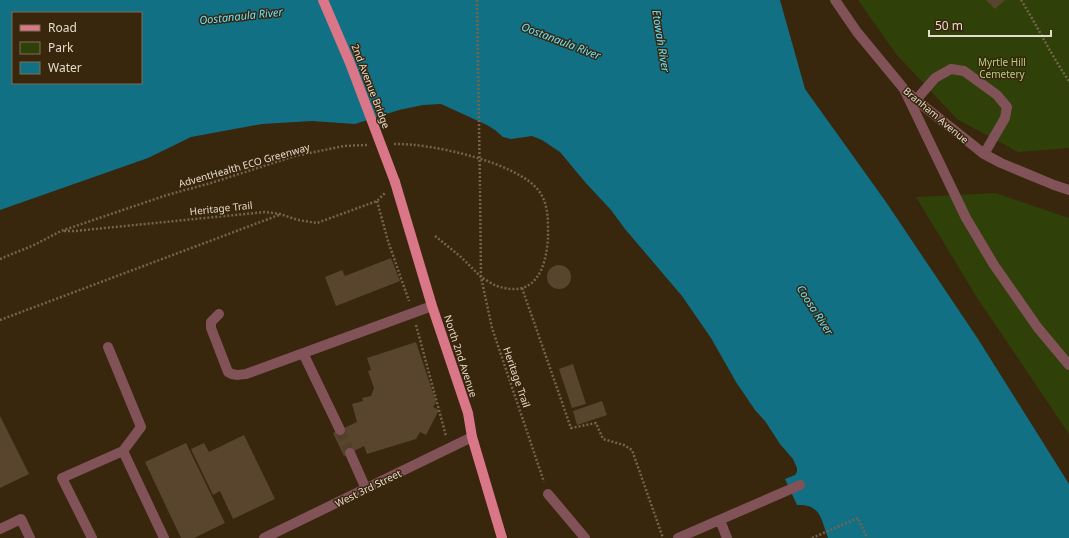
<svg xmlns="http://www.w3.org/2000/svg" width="1069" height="538" font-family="'Noto Sans',sans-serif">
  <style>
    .green { fill: #2f4108 }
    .water { fill: #127084; fill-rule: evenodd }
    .building { fill: #59452d }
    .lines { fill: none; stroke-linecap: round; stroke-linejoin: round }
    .minor-tunnel { stroke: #52412a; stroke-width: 10; stroke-dasharray: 10 5; stroke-linecap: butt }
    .path { stroke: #74644f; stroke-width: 2.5; stroke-dasharray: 2 2; stroke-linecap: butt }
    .minor { stroke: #825259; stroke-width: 10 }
    .major { stroke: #d97688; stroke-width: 10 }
    .path-bridge { stroke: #74644f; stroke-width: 2.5; stroke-dasharray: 2 2; stroke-linecap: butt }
    .major-bridge { stroke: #d97688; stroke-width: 10 }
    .labels { text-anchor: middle; stroke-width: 3; stroke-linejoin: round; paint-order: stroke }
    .park-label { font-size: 10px; fill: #b1d27e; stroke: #38260d }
    .street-label { font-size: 10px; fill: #e6dacc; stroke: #38260d }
    .water-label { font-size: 11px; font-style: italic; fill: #68e1ff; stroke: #38260d }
  </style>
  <rect width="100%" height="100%" fill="#38260d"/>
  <path class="green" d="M858 0H1069V148L1018 152 957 119 896 54Z
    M995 193 1069 218V434L976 296 916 197Z"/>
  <path class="water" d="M0 0H780L805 89 886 202 978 339 1069 484V538H828C821 519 821 504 797 505L785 479 795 475 797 472V468L793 459 780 444 765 421 755 410 736 382 711 338 682 296 625 229 611 210 585 182 560 152 542 140 532 136 511 139 503 137 495 130 487 125 441 104 423 105 399 110 355 124 312 121 262 124 191 137 148 158 0 210ZM13 13H141V83H13Z"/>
  <path class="building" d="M986 0H1005L995 9Z
    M391 258 400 281 336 306 325 277 342 270 345 276Z
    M547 277a12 12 0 1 1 24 0a12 12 0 1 1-24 0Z
    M416 342 436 402 433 407 439 410 426 435 420 432 416 439 367 454 364 446 344 456 333 433 357 422 352 404 363 401 362 398 371 396 374 388 368 371 371 370 367 358Z
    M573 364 586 404 572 408 559 369Z
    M602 401 607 415 577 425 573 411Z
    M0 416 29 474 0 488Z
    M244 435 275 499 233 519 220 491 213 495 191 449 204 443 209 452Z
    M186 443 225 523 194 538H181L145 462Z"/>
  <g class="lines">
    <path class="minor-tunnel" d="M340 430 350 453"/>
    <path class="path" d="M1021 0C1038 27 1051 55 1069 81
      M394 144C430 143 517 162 539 191 549 205 548 222 548 238 546 269 535 299 497 286 492 284 486 280 481 277L480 188
      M377 201 388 241 409 301
      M64 231H75L265 212 280 214 298 220 317 223 377 201 385 193
      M435 236 461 257 481 277 492 328 544 482
      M0 259 34 245 61 231 167 195 211 183 295 156 344 146 367 145
      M522 288 571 428 596 423 603 439 624 445 632 450 663 538
      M0 320 279 215
      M416 325 446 436
      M812 538 858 518 867 538"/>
    <path class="minor" d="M835 0 857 32 904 89 916 100 984 154 1001 163 1054 185 1069 190
      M904 89 966 218 994 265 1038 328 1069 365
      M916 100 935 78 951 69 964 71 997 95 1007 107 1005 118 984 154
      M219 314 211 322V328L228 372C234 376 239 375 246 374L432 306
      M108 347 141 427 123 451
      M303 353 340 430
      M350 453 366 489
      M548 494 585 538
      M720 520 727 538
      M0 529 21 519 30 538
      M92 538 62 478 123 451 164 538
      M264 538 472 437
      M678 538 800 485"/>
    <path class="major" d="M395 182 432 306 468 413 472 437 502 538"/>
    <path class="path-bridge" d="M477 0 480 188"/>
    <path class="major-bridge" d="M323 0 350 63 395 182"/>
  </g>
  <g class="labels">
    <g class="park-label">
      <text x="1002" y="66">Myrtle Hill<tspan x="1002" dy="12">Cemetery</tspan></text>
    </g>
    <g class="street-label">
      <text transform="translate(371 86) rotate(69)" y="4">2nd Avenue Bridge</text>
      <text transform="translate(936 115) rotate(40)" y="4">Branham Avenue</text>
      <text transform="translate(244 165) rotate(-16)" y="4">AdventHealth ECO Greenway</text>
      <text transform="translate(221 208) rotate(-6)" y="4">Heritage Trail</text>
      <text transform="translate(461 356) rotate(72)" y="4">North 2nd Avenue</text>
      <text transform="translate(517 377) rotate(71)" y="4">Heritage Trail</text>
      <text transform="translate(368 488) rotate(-26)" y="4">West 3rd Street</text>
    </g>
    <g class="water-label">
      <text transform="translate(241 16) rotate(-6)" y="4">Oostanaula River</text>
      <text transform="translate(561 41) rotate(21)" y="4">Oostanaula River</text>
      <text transform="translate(661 41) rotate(81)" y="4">Etowah River</text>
      <text transform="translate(815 310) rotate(57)" y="4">Coosa River</text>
    </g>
  </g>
  <rect x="12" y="12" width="130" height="72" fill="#38260d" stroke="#7e6e59"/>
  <rect x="20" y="25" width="20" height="6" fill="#d97688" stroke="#7e6e59"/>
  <text x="48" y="32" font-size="12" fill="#e6dacc">Road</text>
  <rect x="20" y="42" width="20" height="12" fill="#2f4108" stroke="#7e6e59"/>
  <text x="48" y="52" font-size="12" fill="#e6dacc">Park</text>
  <rect x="20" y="62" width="20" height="12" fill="#127084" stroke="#7e6e59"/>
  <text x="48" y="72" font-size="12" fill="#e6dacc">Water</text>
  <path d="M929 30v6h122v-6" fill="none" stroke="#e6dacc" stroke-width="2"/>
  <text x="935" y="30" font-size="12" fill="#e6dacc" stroke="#38260d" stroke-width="3" paint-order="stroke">50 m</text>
</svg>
